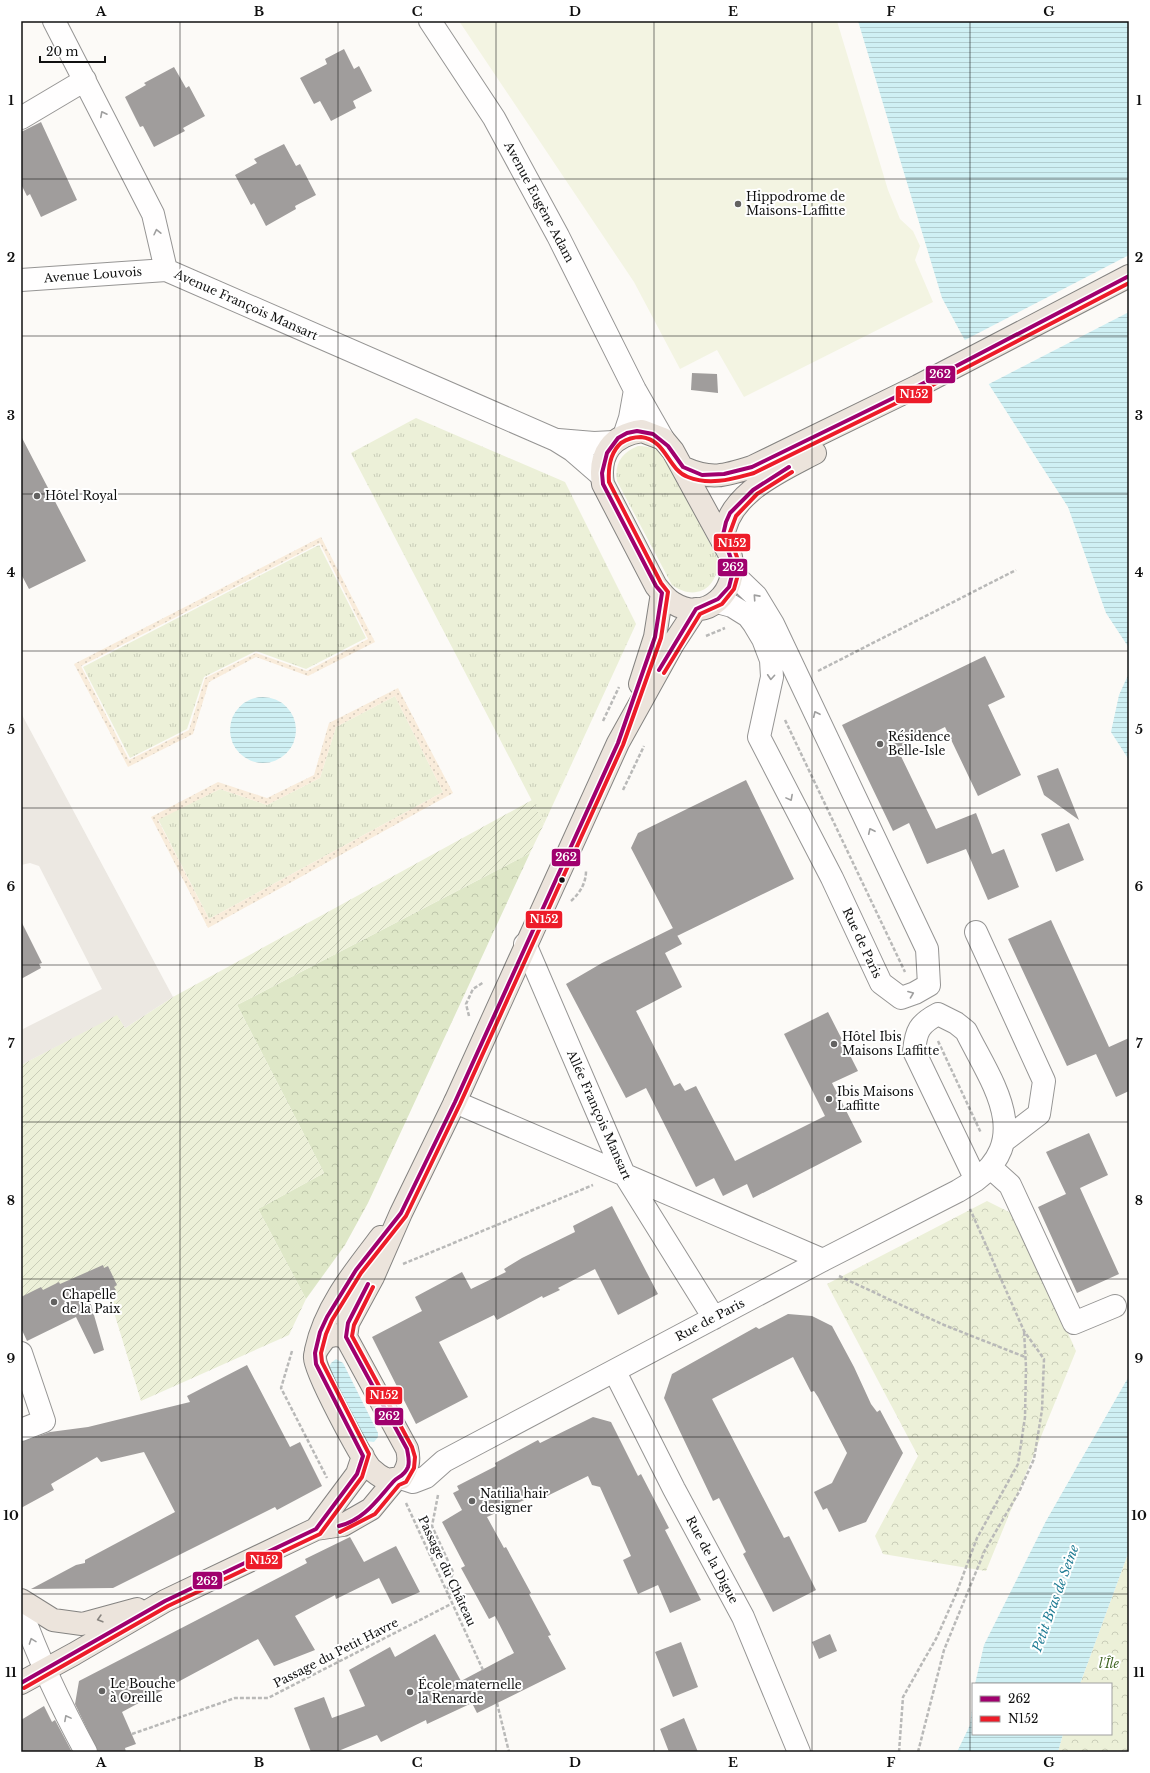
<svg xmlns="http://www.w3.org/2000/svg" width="1150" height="1773" font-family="'Libre Baskerville',serif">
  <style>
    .grass { fill: url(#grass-tufts) }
    .forest { fill: url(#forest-crowns) }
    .sand { fill: url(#sand-dots); fill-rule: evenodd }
    .park { fill: url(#park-crowns) }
    .garden { fill: url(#garden-furrows) }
    .pitch { fill: #f3f4e2 }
    .plaza { fill: #ece8e2 }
    .water { fill: url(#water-rules) }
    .pier { fill: #fcfaf7 }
    .building { fill: #a09d9c }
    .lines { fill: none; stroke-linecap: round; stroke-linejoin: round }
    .minor-casing { stroke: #969594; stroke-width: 24 }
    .major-casing { stroke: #848381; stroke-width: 24 }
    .path { stroke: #b9b9b8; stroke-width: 2.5; stroke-dasharray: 4 2; stroke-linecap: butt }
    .minor { stroke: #fffefe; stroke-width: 22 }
    .major { stroke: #ece4dc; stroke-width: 22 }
    .bus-1-casing { stroke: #fff; stroke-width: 7 }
    .bus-2-casing { stroke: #fff; stroke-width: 7 }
    .bus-1 { stroke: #a0006e; stroke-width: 4 }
    .bus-2 { stroke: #ed1c29; stroke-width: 4 }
    .oneway { stroke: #9f9f9f }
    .oneway2 { stroke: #898580 }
    .grid { fill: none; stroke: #101010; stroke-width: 1; stroke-opacity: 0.55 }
    .poi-dot { fill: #636261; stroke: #fff; stroke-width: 1.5 }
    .bus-dot { fill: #101010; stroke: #fff; stroke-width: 1.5 }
    .labels { text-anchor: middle; stroke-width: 4; stroke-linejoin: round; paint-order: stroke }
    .poi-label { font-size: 12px; fill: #101010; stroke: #fff; text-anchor: start }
    .street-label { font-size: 12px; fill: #101010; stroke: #fff }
    .park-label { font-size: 12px; font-style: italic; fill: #416524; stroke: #fff }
    .water-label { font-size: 13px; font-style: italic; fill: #207c94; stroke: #fff }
    .line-badge { stroke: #fff; stroke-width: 1.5 }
    .badge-label { font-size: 11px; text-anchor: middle; font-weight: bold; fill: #fff }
    .neatline { fill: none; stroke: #101010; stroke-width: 1.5 }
    .grid-label { font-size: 13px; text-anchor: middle; font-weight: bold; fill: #101010 }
  </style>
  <defs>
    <pattern id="grass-tufts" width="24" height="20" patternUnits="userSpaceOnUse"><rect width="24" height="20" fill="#ecf0d8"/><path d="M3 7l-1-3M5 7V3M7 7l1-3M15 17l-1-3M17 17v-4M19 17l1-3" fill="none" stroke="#c9cdb8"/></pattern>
    <pattern id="forest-crowns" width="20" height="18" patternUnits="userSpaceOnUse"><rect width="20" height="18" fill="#dee7c7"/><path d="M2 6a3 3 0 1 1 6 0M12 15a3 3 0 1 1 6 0" fill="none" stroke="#bdc5aa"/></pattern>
    <pattern id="sand-dots" width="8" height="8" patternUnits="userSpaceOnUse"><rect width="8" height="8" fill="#f9ecdb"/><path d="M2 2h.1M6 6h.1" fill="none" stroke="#d4c9bb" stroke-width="1.8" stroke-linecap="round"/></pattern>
    <pattern id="park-crowns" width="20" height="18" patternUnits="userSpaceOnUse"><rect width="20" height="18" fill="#ecf0d8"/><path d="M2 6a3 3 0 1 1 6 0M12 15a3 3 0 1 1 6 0" fill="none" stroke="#c9cdb8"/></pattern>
    <pattern id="garden-furrows" width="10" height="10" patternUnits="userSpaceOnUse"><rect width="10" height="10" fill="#ecf0d8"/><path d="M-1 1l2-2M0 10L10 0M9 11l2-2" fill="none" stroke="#c9cdb8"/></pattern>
    <pattern id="water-rules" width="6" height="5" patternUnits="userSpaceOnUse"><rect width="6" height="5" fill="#cff0f4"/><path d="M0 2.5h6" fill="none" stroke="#b1cdd0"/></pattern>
  </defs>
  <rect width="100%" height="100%" fill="#fcfaf7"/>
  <path class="grass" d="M416 418 565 482 636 624 544 824 351 453Z
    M638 446C648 446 655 448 663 454L717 557C721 586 697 603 672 585L617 481C614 464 622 452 638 446Z
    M319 545 366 638 306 669 256 651 204 677 187 729 130 758 83 667Z
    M395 696 443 792 209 919 158 819 220 789 267 805 320 778 336 727Z"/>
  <path class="forest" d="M530 853 368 1203 345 1245 306 1299 258 1209 324 1173 237 1005Z"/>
  <path class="sand" d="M321 537 375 642 308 676 256 657 209 682 193 734 128 767 74 664ZM320 543 368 639 307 671 256 653 205 678 189 730 129 760 81 666Z
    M398 688 453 793 208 928 151 817 218 782 267 798 314 775 329 723ZM395 696 443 792 209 919 158 820 220 789 267 805 320 778 336 727Z"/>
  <path class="park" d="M987 1201 1015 1215 1076 1351 986 1571 883 1554 875 1536 918 1456 827 1284Z
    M1129 1551V1752H1058L1063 1734H1111V1684H1080Z"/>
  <path class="garden" d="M532 800 544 824 530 853 237 1005 324 1173 258 1209 306 1299 289 1335 141 1401 113 1309 98 1273 21 1300V1065L117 1014 125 1028 173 997Z"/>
  <path class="pitch" d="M459 21H837L888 190 900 219 913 231 920 246 915 260 933 302 744 397 717 350 680 369 634 282Z"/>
  <path class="plaza" d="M21 713 173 997 125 1028 117 1015 21 1065V1030L102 989 39 866 30 863 21 865Z"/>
  <path class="water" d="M858 21H1129V648L1106 613 1068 507 988 383 942 298Z
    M1129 673V760L1111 732 1119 695Z
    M230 730a33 33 0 1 1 66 0a33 33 0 1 1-66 0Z
    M336 1359 343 1363 378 1433V1437L374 1442 365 1441 329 1368 331 1363Z
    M1129 1376V1551L1080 1684H975L984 1645 1046 1521Z
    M973 1701V1734H1063L1058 1752H957L970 1725Z"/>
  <path class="pier" d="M1129 255V312L987 385 963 341Z"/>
  <path class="building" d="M344 49 354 69 359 66 372 91 353 101 356 108 331 121 320 101 314 104 300 78 327 64 325 59Z
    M174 67 186 88 189 86 205 116 183 128 185 131 154 147 143 126 140 127 125 97 146 85 144 83Z
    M41 122 77 200 41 217 30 194 27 196 21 184V132Z
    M284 144 296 166 300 164 316 195 295 206 296 209 266 226 254 203 251 205 235 175 257 163 254 159Z
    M692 373 717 374 718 393 691 390Z
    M21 436 86 561 29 589 21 574Z
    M985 656 1005 697 988 705 1021 775 978 796 945 727 898 750 936 829 976 813 992 854 1004 849 1019 887 988 900 966 849 927 864 909 823 893 831 842 725Z
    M1058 768 1079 820 1044 795 1037 776Z
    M746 780 794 879 677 936 631 848 638 833Z
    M1069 823 1084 860 1056 872 1041 834Z
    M1051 920 1109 1047 1129 1038V1091L1116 1097 1096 1054 1067 1066 1008 939Z
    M21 921 42 963 39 964 41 968 21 979Z
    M673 928 682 944 665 953 682 987 636 1011 674 1086 680 1083 685 1091 696 1086 735 1161 825 1116 784 1034 828 1012 858 1071 832 1083 862 1142 753 1198 747 1184 723 1196 714 1178 696 1187 646 1088 626 1098 566 984 602 963Z
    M1089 1133 1108 1175 1080 1188 1119 1274 1077 1293 1038 1207 1066 1194 1046 1152Z
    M612 1206 658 1294 618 1315 595 1269 558 1288 560 1290 543 1298 542 1296 497 1320 494 1315 439 1342 468 1397 416 1424 372 1337 422 1311 415 1297 462 1272 471 1289 506 1272 504 1269 522 1258 575 1232 573 1226Z
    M103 1265 104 1268 108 1266 117 1285 114 1287 116 1290 90 1301 104 1350 94 1354 76 1317 27 1341 21 1328V1297L41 1287 43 1290 59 1282 60 1284Z
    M788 1314 812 1316 832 1326 854 1367 871 1404 877 1412 880 1410 903 1453 866 1522 839 1532 827 1508 823 1510 814 1492 832 1483 847 1453 818 1397 814 1391 811 1392 793 1357 712 1399 784 1538 789 1536 816 1590 773 1612 743 1554 746 1552 719 1498 713 1501 664 1398 672 1374 756 1327 759 1329Z
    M247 1365 290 1447 300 1442 322 1486 277 1510 275 1507 113 1588 31 1589 76 1565 85 1563V1560L175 1512 144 1452 101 1462 97 1457 51 1484 54 1490 21 1508V1442L50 1432 88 1427 190 1402 187 1396Z
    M593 1417 611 1422 638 1476 641 1474 669 1528 665 1530 701 1600 670 1613 658 1585 638 1594 623 1560 631 1556 600 1487 592 1485 588 1476 543 1498 541 1494 536 1496 535 1495 487 1517 504 1548 506 1547 531 1593 529 1594 551 1635 548 1636 566 1669 477 1713 472 1703 427 1724 426 1720 381 1742 377 1735 336 1752H311L294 1708 324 1697 332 1718 365 1706 349 1670 390 1647 395 1657 435 1634 461 1681 514 1653 495 1616 489 1619 461 1568 465 1566 442 1522 462 1510 453 1493 459 1490 457 1486 496 1466 495 1463 538 1440 540 1443Z
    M350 1537 364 1562 396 1546 420 1592 392 1604 379 1578 336 1599 335 1595 295 1616 315 1650 274 1666 258 1639 122 1712 136 1744 125 1748 126 1752H98L75 1704 79 1681 307 1563 305 1559Z
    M830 1634 837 1651 819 1659 812 1642Z
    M681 1642 698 1687 673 1697 655 1652Z
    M44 1706 52 1722 55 1720 72 1752H21V1720Z
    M684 1718 698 1752H669L660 1729Z"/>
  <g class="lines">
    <g class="minor-casing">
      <path id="minor" d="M54 21 153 214 166 270
        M430 21 494 118 558 236 635 390 663 439
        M21 118 85 80
        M21 280 166 270 556 440 572 450 602 476
        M624 436 630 418 635 390
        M558 440 594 443 614 442
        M717 602 732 606 748 616 754 624 763 639 771 660 772 677 759 737 832 878 881 983 901 998 915 993 929 985 927 949 773 624 756 596 733 574
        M976 932 1044 1081 1039 1114 1005 1140
        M525 944 623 1172 714 1318
        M938 1014 956 1023 966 1031C990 1080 1034 1136 976 1180L914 1051C916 1031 919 1024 938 1014Z
        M455 1102 823 1260
        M990 1167 1010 1185 1074 1323 1115 1306
        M21 1353 44 1421 21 1430
        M615 1372 674 1489 743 1617 799 1752
        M401 1478 413 1482 426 1477 444 1461 823 1260 958 1191 976 1180
        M21 1610C39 1660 61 1706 86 1752"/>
    </g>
    <g class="major-casing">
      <path id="major" d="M642 431 663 439 673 451 731 557C739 591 707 624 673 603 666 599 661 592 656 586L603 484C598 454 612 435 642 431Z
        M684 468C711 480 724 476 752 467L918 386 1129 276
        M723 541C725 495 779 472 815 453
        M640 684 655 637 662 593
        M336 1335 346 1337 407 1449C410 1461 408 1467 401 1478L387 1480C381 1477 375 1473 370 1468 360 1455 315 1372 315 1358 314 1351 322 1343 326 1337Z
        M346 1337 348 1323 373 1277 401 1213 455 1102 618 743 673 644 696 609
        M316 1350C325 1307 355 1271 381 1237
        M316 1529 357 1474 363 1456
        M21 1600 53 1620 82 1624 137 1609
        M21 1683 74 1654 165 1601 316 1529 343 1525 371 1509 395 1480"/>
    </g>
    <path class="path" d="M706 636 725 628
      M818 671 1016 570
      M785 720 905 972
      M603 721 619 687
      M623 790 644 746
      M571 901C580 893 586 883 586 871
      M469 1016 466 1004 473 989 484 982
      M938 1041 981 1133
      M403 1264 593 1185
      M839 1276 944 1325 1025 1357
      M292 1351 281 1388 327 1478
      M438 1495 432 1526 453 1572 447 1591
      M406 1503 483 1670
      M497 1703 509 1752
      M132 1734 235 1698H268L453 1603
      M899 1752 903 1697 937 1637 956 1594 977 1538 1018 1464 1025 1417 1026 1367 1024 1331
      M918 1752 944 1650 985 1550 1019 1492 1034 1459 1042 1410 1044 1359 1024 1331 970 1209"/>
    <use href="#minor" class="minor"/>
    <use href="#major" class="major"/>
    <g class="bus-1-casing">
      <path id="bus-1" d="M659 670 696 609 718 599 729 587 733 571 732 562 723 535 726 522 730 513 753 490 789 467
        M339 1526C364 1520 377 1500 393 1482 398 1476 404 1477 408 1467 410 1461 408 1455 407 1449L346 1337 348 1323 368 1284
        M21 1683 165 1601 316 1529 357 1474 363 1456 316 1364 315 1353 320 1332 327 1317 356 1270 401 1213 455 1102 618 743 655 637 662 593 656 586 603 484 602 473 607 453 618 438 627 433 637 431 653 434 668 446 683 467 702 475 724 474 752 467 918 386 1129 276"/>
    </g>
    <g class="bus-2-casing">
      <path id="bus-2" d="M664 673 700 614 722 604 734 589 739 571 738 560 729 535 736 516 757 494 792 472
        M340 1532 375 1514 399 1485 406 1482 414 1468 415 1457 412 1447 352 1336 354 1325 373 1287
        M24 1688 168 1606 320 1534 362 1477 369 1454 322 1362 321 1353 326 1334 332 1320 361 1273 406 1216 460 1104 623 745 661 638 668 592 661 583 609 482C608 468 610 453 621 443 627 439 634 437 641 437 667 440 667 469 688 477 710 486 732 479 754 473L921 391 1129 283"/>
    </g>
    <use href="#bus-1" class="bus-1"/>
    <use href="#bus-2" class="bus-2"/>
  </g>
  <defs><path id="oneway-chevron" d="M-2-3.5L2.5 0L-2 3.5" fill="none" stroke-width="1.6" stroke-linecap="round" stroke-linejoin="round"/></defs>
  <g class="oneway">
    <use href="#oneway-chevron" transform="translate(103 114) rotate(-117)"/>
    <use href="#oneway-chevron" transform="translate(157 232) rotate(-103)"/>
    <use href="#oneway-chevron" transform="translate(756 597) rotate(-132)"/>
    <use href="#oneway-chevron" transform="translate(771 677) rotate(94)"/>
    <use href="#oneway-chevron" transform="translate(816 714) rotate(-115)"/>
    <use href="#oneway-chevron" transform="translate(790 798) rotate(62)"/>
    <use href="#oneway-chevron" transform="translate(871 831) rotate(-115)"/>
    <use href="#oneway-chevron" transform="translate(911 994) rotate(-21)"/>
    <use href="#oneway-chevron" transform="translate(32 1641) rotate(-110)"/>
    <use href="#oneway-chevron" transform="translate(67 1718) rotate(-118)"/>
  </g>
  <use class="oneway2" href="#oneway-chevron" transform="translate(100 1619) rotate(164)"/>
  <path class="grid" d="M180 21V1752M338 21V1752M496 21V1752M654 21V1752M812 21V1752M970 21V1752M21 179H1129M21 336H1129M21 494H1129M21 651H1129M21 808H1129M21 965H1129M21 1122H1129M21 1279H1129M21 1437H1129M21 1594H1129"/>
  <g class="poi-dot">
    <circle cx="738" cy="204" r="4"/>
    <circle cx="37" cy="496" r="4"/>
    <circle cx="880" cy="744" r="4"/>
    <circle cx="834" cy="1044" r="4"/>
    <circle cx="829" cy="1099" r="4"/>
    <circle cx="54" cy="1302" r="4"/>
    <circle cx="472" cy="1501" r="4"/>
    <circle cx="102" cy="1691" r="4"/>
    <circle cx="410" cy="1692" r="4"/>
  </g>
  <circle class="bus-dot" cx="562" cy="880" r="3.5"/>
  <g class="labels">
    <g class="poi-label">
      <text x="746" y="201">Hippodrome de<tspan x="746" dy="14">Maisons-Laffitte</tspan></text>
      <text x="45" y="500">Hôtel Royal</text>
      <text x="888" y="741">Résidence<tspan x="888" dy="14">Belle-Isle</tspan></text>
      <text x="842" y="1041">Hôtel Ibis<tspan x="842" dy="14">Maisons Laffitte</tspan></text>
      <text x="837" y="1096">Ibis Maisons<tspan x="837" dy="14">Laffitte</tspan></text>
      <text x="62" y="1299">Chapelle<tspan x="62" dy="14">de la Paix</tspan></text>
      <text x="480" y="1498">Natilia hair<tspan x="480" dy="14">designer</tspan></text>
      <text x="110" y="1688">Le Bouche<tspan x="110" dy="14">à Oreille</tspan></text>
      <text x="418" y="1689">École maternelle<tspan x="418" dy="14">la Renarde</tspan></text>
    </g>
    <g class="street-label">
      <text transform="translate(539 202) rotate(62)" y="4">Avenue Eugène Adam</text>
      <text transform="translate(93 275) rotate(-4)" y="4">Avenue Louvois</text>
      <text transform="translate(246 305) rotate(24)" y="4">Avenue François Mansart</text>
      <text transform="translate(862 943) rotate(65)" y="4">Rue de Paris</text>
      <text transform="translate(599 1115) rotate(66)" y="4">Allée François Mansart</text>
      <text transform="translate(710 1320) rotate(-28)" y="4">Rue de Paris</text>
      <text transform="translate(712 1560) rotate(62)" y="4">Rue de la Digue</text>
      <text transform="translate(447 1571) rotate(65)" y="4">Passage du Château</text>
      <text transform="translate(336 1653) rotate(-27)" y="4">Passage du Petit Havre</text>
    </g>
    <g class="park-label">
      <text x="1109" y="1668">l'Île</text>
    </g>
    <g class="water-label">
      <text transform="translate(1055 1598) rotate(-70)" y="5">Petit Bras de Seine</text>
    </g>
  </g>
  <g class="line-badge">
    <rect x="925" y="365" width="31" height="19" rx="4" fill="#a0006e"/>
    <rect x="895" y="385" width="38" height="19" rx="4" fill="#ed1c29"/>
    <rect x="713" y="533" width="38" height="19" rx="4" fill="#ed1c29"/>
    <rect x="717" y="558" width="31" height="19" rx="4" fill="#a0006e"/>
    <rect x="551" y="848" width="30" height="19" rx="4" fill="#a0006e"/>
    <rect x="525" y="910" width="38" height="19" rx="4" fill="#ed1c29"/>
    <rect x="365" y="1386" width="38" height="19" rx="4" fill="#ed1c29"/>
    <rect x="374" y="1407" width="30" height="19" rx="4" fill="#a0006e"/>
    <rect x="245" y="1551" width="38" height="19" rx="4" fill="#ed1c29"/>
    <rect x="192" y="1571" width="31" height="19" rx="4" fill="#a0006e"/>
  </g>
  <g class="badge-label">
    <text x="940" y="378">262</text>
    <text x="914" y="398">N152</text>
    <text x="732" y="547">N152</text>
    <text x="733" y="571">262</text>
    <text x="566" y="861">262</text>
    <text x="544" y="923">N152</text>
    <text x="384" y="1399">N152</text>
    <text x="389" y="1420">262</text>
    <text x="264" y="1564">N152</text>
    <text x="207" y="1585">262</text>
  </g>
  <rect width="1150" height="1773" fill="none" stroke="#ffffff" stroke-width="44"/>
  <rect x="972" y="1683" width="140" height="52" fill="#ffffff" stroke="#9f9f9f"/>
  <rect x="980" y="1696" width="20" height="6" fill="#a0006e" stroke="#9f9f9f"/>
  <text x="1008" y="1703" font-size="12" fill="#101010">262</text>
  <rect x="980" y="1716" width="20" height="6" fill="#ed1c29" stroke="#9f9f9f"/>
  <text x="1008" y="1723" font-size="12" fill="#101010">N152</text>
  <path d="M40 56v6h65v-6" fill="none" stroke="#101010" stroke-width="2"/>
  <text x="46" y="56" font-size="12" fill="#101010" stroke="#ffffff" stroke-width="3" paint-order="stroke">20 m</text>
  <rect x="22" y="22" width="1106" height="1729" class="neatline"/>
  <g class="grid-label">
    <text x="101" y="16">A</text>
    <text x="259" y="16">B</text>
    <text x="417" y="16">C</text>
    <text x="575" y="16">D</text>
    <text x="733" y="16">E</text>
    <text x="891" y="16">F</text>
    <text x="1049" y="16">G</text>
    <text x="11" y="105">1</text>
    <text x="1139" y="105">1</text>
    <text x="11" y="262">2</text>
    <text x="1139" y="262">2</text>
    <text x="11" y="420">3</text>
    <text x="1139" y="420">3</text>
    <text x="11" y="577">4</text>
    <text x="1139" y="577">4</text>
    <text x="11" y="734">5</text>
    <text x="1139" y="734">5</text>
    <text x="11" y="891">6</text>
    <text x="1139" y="891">6</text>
    <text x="11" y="1048">7</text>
    <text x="1139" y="1048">7</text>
    <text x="11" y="1205">8</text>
    <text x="1139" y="1205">8</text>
    <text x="11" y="1363">9</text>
    <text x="1139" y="1363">9</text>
    <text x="11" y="1520">10</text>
    <text x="1139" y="1520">10</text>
    <text x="11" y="1677">11</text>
    <text x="1139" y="1677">11</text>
    <text x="101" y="1767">A</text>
    <text x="259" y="1767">B</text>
    <text x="417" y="1767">C</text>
    <text x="575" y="1767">D</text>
    <text x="733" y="1767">E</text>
    <text x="891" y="1767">F</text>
    <text x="1049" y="1767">G</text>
  </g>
</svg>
